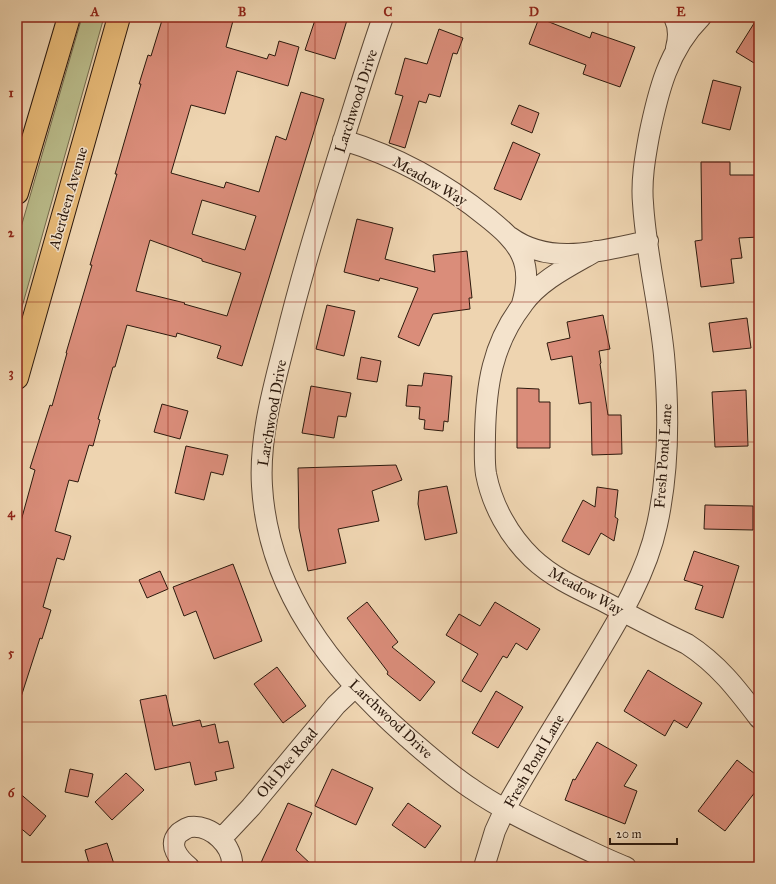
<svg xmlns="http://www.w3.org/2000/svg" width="776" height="884" font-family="'IM FELL Great Primer',serif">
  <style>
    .green { fill: #babc8b; stroke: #736a4c }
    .building { fill: #da8d7a; stroke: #2c190d; fill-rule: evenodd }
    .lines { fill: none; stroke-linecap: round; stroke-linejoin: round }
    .street-casing { stroke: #5c4836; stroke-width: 22 }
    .primary-casing { stroke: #2c190d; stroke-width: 24 }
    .street { stroke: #f4e3cc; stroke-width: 20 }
    .primary { stroke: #e7ba78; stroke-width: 22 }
    .grid { fill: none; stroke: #8f2418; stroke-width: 1; stroke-opacity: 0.55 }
    .labels { text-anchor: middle; stroke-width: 3; stroke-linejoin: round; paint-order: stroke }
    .street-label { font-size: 15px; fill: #2c190d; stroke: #f4e3cc }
    .neatline { fill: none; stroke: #8f2418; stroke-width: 1.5 }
    .grid-label { font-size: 13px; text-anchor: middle; font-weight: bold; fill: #8f2418 }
  </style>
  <rect width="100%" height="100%" fill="#eed4b0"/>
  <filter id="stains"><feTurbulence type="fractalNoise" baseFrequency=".005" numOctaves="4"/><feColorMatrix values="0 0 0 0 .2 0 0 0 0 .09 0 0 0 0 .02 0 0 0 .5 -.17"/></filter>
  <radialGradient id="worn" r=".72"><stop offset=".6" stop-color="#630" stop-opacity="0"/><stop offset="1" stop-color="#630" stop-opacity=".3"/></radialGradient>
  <path class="green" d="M82 17H104L18 321 17 320V241Z"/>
  <path class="building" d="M163 17H234L226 47 267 59 269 54 275 56 279 41 299 47 288 86 237 71 225 114 191 105 171 173 224 188 226 182 259 192 276 136 286 140 301 92 324 99 242 366 217 358 221 346 177 333 176 337 127 325 115 367H113L98 419 100 420 93 446 89 445 78 482 69 480 55 531 71 536 64 560 57 558 43 607 51 610 42 639 40 638 21 697 17 696V520L21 521 35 470 30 468 50 405 52 406 67 353H66L92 265H90L117 174H115L141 84H139L148 55 151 56ZM202 200 256 216 245 250 192 234ZM150 240 202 259V261L241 273 227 316 184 304 185 303 136 291Z
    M316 17H348L335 59 305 50Z
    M758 17H759V66L736 52Z
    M539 18 590 38 592 32 635 47 620 87 583 74 586 65 529 44Z
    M439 29 463 38 457 54 453 53 440 97 429 94 426 103 419 101 405 148 389 143 403 96 395 94 405 58 427 64Z
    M713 80 741 87 730 130 702 123Z
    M519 105 539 113 532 133 511 124Z
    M513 142 540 154 521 200 494 189Z
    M701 162H730V175H759V237L739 238 742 258 731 259 734 283 701 287 695 241 702 240Z
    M357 219 393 228 385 259 435 272 433 255 467 251 472 298H469L470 309 433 314 419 346 398 337 418 288 380 278 379 281 344 272Z
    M327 305 355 311 344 356 316 349Z
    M603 315 610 349 599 351 601 363 600 364 608 415H621L622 454 592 455 591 402 579 404 572 356 551 360 547 343 570 338 567 322Z
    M747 318 751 348 713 352 709 323Z
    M361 357 381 361 377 382 357 379Z
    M424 373 452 376 448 422 444 421 443 431 424 429 425 420 419 419 420 407 406 406 408 385 422 386Z
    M311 386 351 393 346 417 338 416 334 438 302 433Z
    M517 388 539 389V402H550V448H517Z
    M746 390 748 446 715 447 712 392Z
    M162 404 188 411 180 439 154 432Z
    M186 446 228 455 223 475 211 472 204 500 175 493Z
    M396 465 402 480 372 491 379 521 338 529 346 563 308 571 299 528 298 468Z
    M447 486 457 533 425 540 418 504 419 491Z
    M597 487 618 490 615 517 618 519 614 541 601 533 589 555 562 541 583 500 595 507Z
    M705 505 753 506V530L704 529Z
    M694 551 739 566 723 618 695 609 703 586 684 580Z
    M233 564 262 641 214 659 196 611 184 616 173 587Z
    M160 571 168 589 147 598 139 580Z
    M367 602 398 642 392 647 435 682 420 701 387 674 388 672 347 618Z
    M495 602 540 629 527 650 516 643 507 658 503 656 481 692 462 681 478 654 446 635 459 614 480 626Z
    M277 667 306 706 283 723 254 684Z
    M648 670 702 703 687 728 674 720 665 736 624 711Z
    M496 691 523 707 498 748 472 733Z
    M166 695 173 726 200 720 202 727 215 724 219 743 228 741 234 768 215 772 217 780 195 785 190 762 155 770 140 700Z
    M597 742 637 765 624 786 637 791 625 824 565 800 573 779 575 780Z
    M737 760 759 777V787L725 831 698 811Z
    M70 769 93 774 88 797 65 792Z
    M332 769 373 788 356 825 315 806Z
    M126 773 144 790 112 820 95 802Z
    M17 791 46 816 30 836 17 825Z
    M288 803 312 813 296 850 314 867H259Z
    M408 803 441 826 425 848 392 825Z
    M107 843 115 867H90L85 850Z"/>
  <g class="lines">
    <g class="street-casing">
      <path id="street" d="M383 17C371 51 360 87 349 122 326 195 303 268 285 342 273 389 259 438 262 486 268 590 332 671 407 737 428 755 449 774 472 789 501 809 533 824 564 839 584 848 605 859 626 867
        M674 17C679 27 679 37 676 48
        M343 140C396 156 445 183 488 218 500 228 514 239 521 254 529 270 527 287 522 304
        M510 237C551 267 603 250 648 241
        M596 251C570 266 540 280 523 304 492 344 486 386 485 435 485 448 484 461 486 474 492 505 509 536 532 558 552 577 576 588 601 600 629 615 658 630 687 644 718 664 737 689 759 718
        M221 839 251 807 336 705 355 687
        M189 867C179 859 167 845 179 833 182 831 186 828 190 827 211 824 234 846 232 867
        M484 867 495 831 505 809C532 761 562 714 590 667 617 622 646 576 657 525 669 471 669 410 664 355 659 304 646 254 643 203 641 181 645 158 649 136 658 92 668 50 701 17"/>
    </g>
    <g class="primary-casing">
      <path id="primary" d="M17 193 69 17
        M17 378 119 17"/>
    </g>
    <use href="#street" class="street"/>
    <use href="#primary" class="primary"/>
  </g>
  <path class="grid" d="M168 17V867M315 17V867M461 17V867M608 17V867M17 162H759M17 302H759M17 442H759M17 582H759M17 722H759"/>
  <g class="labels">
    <g class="street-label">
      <text transform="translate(356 101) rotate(-72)" y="5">Larchwood Drive</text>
      <text transform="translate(430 181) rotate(30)" y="5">Meadow Way</text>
      <text transform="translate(68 198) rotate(-74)" y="5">Aberdeen Avenue</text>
      <text transform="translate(272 413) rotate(-80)" y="5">Larchwood Drive</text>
      <text transform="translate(663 456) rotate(-86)" y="5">Fresh Pond Lane</text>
      <text transform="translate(586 591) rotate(29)" y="5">Meadow Way</text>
      <text transform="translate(391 719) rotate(43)" y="5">Larchwood Drive</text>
      <text transform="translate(534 761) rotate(-60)" y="5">Fresh Pond Lane</text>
      <text transform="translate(287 763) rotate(-50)" y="5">Old Dee Road</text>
    </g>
  </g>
  <rect width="776" height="884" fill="none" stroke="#eed4b0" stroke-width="44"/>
  <path d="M610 838v6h67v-6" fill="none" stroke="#2c190d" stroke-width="2"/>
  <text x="616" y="838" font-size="12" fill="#2c190d" stroke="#f4e3cc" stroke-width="3" paint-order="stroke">20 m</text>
  <rect x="22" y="22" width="732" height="840" class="neatline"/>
  <g class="grid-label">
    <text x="95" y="16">A</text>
    <text x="242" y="16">B</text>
    <text x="388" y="16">C</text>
    <text x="534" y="16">D</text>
    <text x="681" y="16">E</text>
    <text x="11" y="97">1</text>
    <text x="11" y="237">2</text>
    <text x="11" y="377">3</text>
    <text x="11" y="517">4</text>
    <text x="11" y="657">5</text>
    <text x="11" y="797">6</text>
  </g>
  <rect width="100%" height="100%" filter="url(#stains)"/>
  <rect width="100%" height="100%" fill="url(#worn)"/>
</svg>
